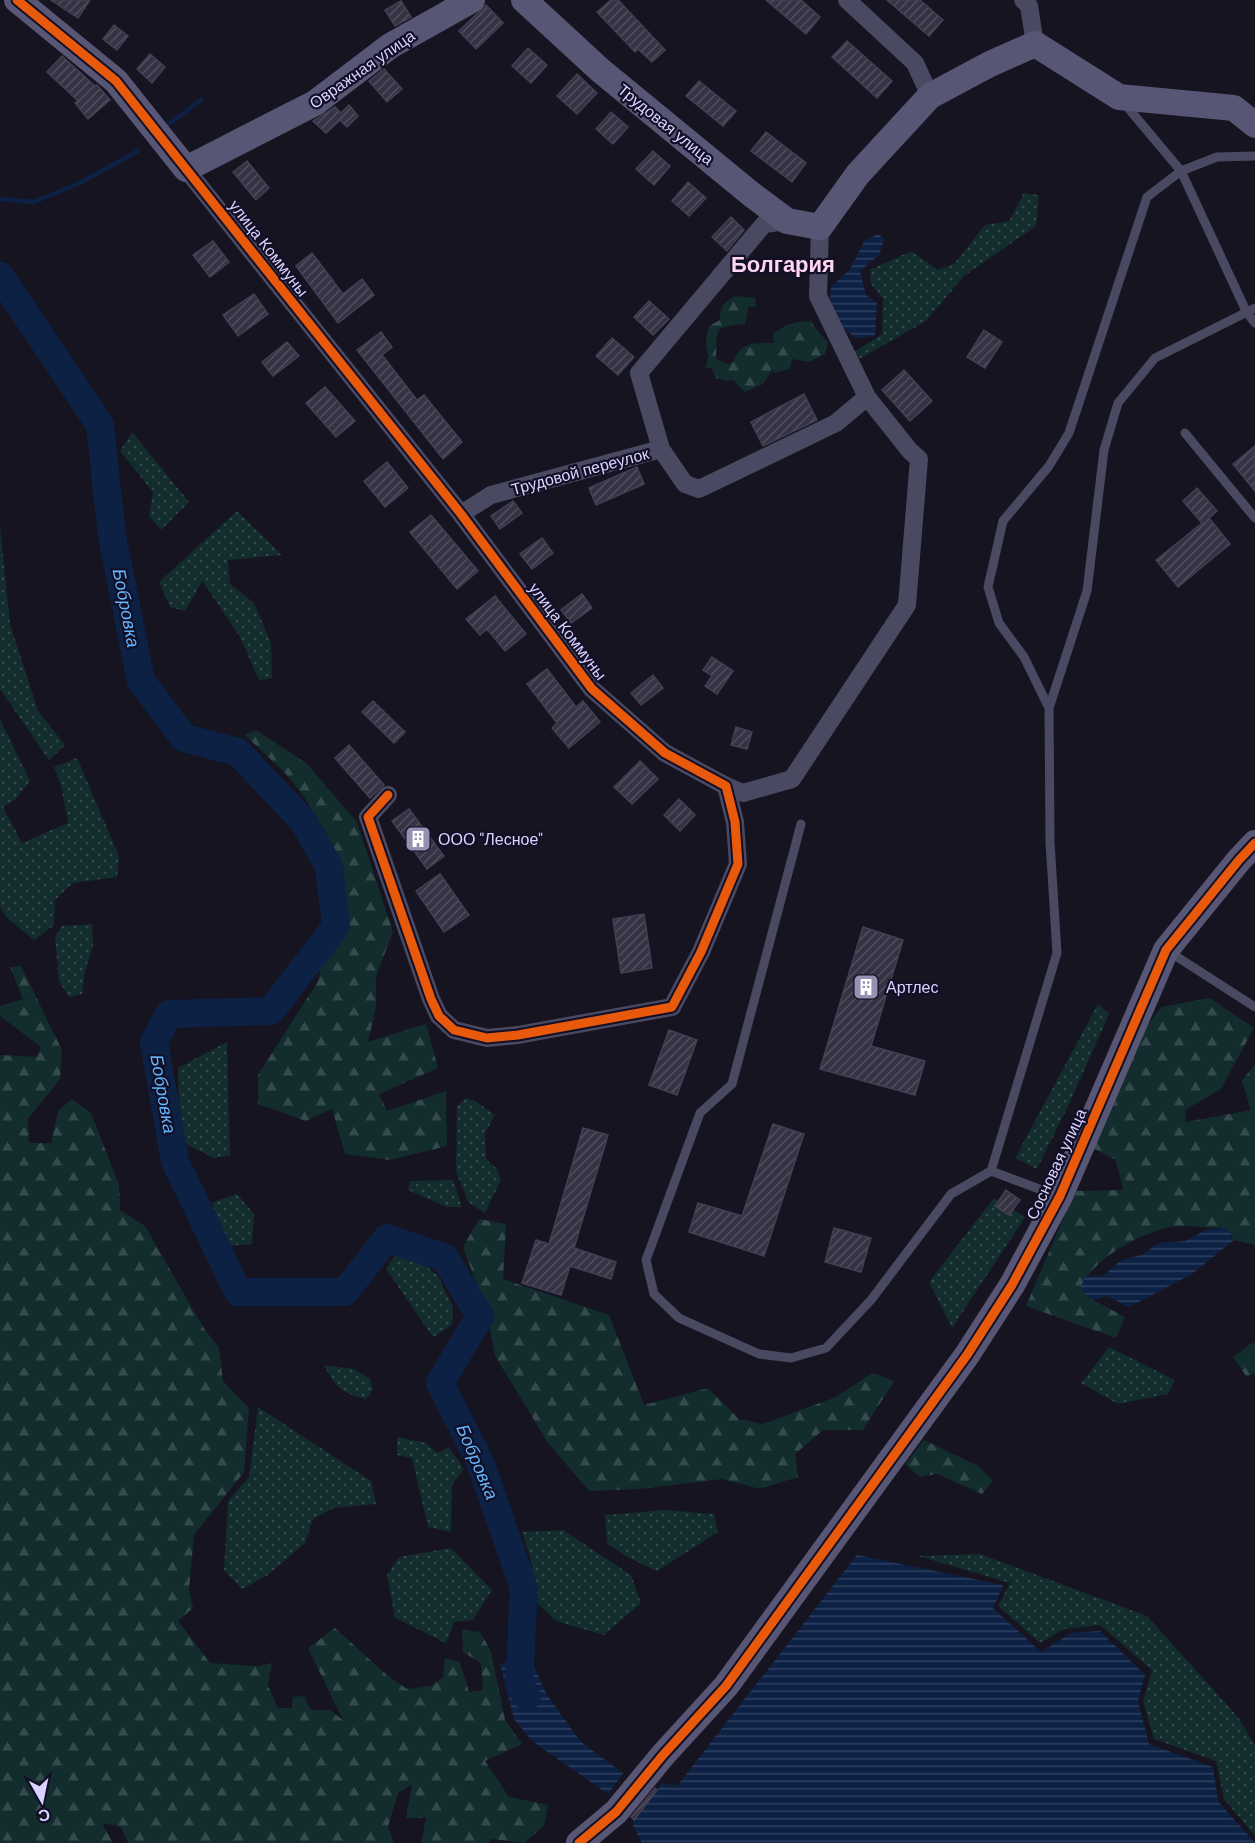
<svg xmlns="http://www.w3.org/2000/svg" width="1255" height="1843" font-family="'DM Sans',sans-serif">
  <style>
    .grass { fill: url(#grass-dots) }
    .forest { fill: url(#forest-firs) }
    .water { fill: url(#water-rules) }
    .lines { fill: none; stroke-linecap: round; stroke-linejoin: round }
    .stream { stroke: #0d2144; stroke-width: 4.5 }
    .river { stroke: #0d2144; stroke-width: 28 }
    .building { fill: url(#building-hatch); stroke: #433f54; stroke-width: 1.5 }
    .lane { stroke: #4a4962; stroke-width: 9 }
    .street { stroke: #4a4962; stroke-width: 18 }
    .secondary { stroke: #575674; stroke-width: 26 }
    .cycleway-casing { stroke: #130f26; stroke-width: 13 }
    .cycleway { stroke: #e8590c; stroke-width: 9 }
    .labels { text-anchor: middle; stroke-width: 4.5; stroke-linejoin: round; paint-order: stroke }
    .street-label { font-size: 16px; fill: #d9d4ff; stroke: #130f26 }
    .poi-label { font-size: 16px; fill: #d9d4ff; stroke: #130f26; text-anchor: start }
    .water-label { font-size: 18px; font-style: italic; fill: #62b6ff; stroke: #130f26 }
    .district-label { font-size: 22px; font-weight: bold; fill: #ffd6f0; stroke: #130f26 }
  </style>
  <defs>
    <pattern id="grass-dots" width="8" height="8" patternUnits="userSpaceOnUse" patternTransform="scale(1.5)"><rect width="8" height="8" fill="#132c2d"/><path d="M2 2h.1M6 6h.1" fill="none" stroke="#354a4c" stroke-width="1.8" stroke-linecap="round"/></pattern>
    <pattern id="forest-firs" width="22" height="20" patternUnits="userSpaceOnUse" patternTransform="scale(1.5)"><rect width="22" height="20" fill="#132c2d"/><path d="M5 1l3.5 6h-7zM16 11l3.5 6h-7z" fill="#354a4c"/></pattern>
    <pattern id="water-rules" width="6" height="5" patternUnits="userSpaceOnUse" patternTransform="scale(1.5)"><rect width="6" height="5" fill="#0d2144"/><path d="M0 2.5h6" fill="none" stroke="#304060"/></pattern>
    <pattern id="building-hatch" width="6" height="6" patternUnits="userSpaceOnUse" patternTransform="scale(1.5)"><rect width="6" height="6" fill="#343243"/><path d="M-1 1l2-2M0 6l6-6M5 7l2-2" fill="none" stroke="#514f5f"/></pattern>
  </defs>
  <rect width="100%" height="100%" fill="#161421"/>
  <path class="grass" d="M1024 193 1039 195 1036 226 964 276 926 321 852 363 853 353 882 334 883 299 871 284 870 270 911 251 938 270 955 263 985 225 1009 221Z
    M132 432 189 502 161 530 149 516 153 492 120 451Z
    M237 511 282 555 228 560 230 584 254 603 271 643 272 678 259 680 240 637 202 581 185 611 170 607 159 582Z
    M0 526 10 624 38 711 65 745 49 760 0 689Z
    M0 719 30 781 16 799 3 807 22 843 68 823 61 785 54 767 77 758 119 856 117 877 73 883 55 900 54 925 34 940 6 917 0 906Z
    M92 924 93 945 85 971 82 994 69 997 59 981 55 937 62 926Z
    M1098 1004 1109 1014 1070 1102 1037 1169 1015 1158Z
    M227 1042 230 1156 214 1158 180 1141 178 1068Z
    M466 1098 475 1101 495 1115 485 1133 486 1159 496 1168 501 1180 485 1213 468 1202 456 1171 457 1106Z
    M453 1180 462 1207H447L408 1190 410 1181Z
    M237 1194 254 1214 252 1244 225 1246 212 1223 213 1202Z
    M994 1198 1025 1217 952 1328 929 1282Z
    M396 1254 416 1258 438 1276 453 1307 452 1325 433 1337 386 1269Z
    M1109 1347 1175 1380 1168 1394 1118 1404 1081 1383Z
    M324 1365 354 1369 370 1379 373 1390 366 1399C342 1394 335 1386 324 1365Z
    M258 1407 371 1481 376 1504 334 1508 313 1519 305 1543 268 1575 242 1589 224 1570 228 1501 249 1477Z
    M397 1437 426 1443 437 1453 449 1447 464 1469 452 1485 451 1532 428 1527 412 1458 397 1455Z
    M664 1510 714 1514 718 1532 657 1571 627 1557 607 1543 605 1515Z
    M563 1530 631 1575 641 1603 604 1635 556 1621 531 1597 532 1564 522 1532Z
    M451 1548 492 1590 473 1620 454 1622 446 1643 395 1618 387 1575 399 1557Z
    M980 1554 1147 1616 1238 1717 1255 1746V1836L1224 1799 1216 1761 1154 1739 1143 1701 1152 1670 1100 1625 1064 1629 1040 1643 998 1606 1010 1583 918 1556Z"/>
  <path class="forest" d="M736 296 755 298 756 307 749 306 745 324C712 327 718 328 716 359L728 364 733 362C740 341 756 343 774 343L773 334C785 324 796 321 811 321 816 330 822 335 828 343L825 354 809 362 792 359 790 369 774 373 772 370 763 384 745 392 733 380 726 381 716 378 712 369 705 367 709 356C704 345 706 338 709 326L720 320C718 307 725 301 736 296Z
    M256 730 306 763 357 822 393 932 376 976V1007L368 1042 426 1024 438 1068 379 1094 387 1111 446 1091 447 1146 390 1160 345 1154 332 1109 306 1121 258 1104V1075L317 983 324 957 348 931C338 876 329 826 292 781 278 765 260 750 245 735Z
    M21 966 62 1050 60 1079 28 1119 29 1143H51L58 1111 72 1099 91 1113 119 1185 120 1210 145 1226 203 1327 219 1348 223 1381 249 1408 244 1472 194 1535 189 1589 193 1608 178 1621 210 1663 257 1666 272 1663 268 1686 278 1708H292L293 1697 304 1696 311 1710H330L343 1720 308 1648 335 1628 387 1675 407 1689 431 1686 443 1677 445 1658 460 1662 469 1692 483 1690 481 1663 463 1652 462 1630 480 1632 491 1651 505 1720 522 1744 485 1761 509 1797 548 1805 544 1826 524 1843 492 1839 488 1843H421L426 1818H406L412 1784 398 1793 388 1827 394 1843H128L121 1827 102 1823 113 1843H0V1055L37 1057 41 1047 0 1016V1006L23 999 10 967Z
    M1210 998 1254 1028 1221 1089 1185 1110 1186 1122 1251 1110 1242 1081 1255 1064V1245L1234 1240 1227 1228C1211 1228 1180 1224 1166 1228 1134 1237 1094 1258 1080 1289L1093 1300 1125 1317 1116 1338 1026 1306 1075 1191 1123 1190 1116 1160 1093 1148 1141 1034 1161 1007Z
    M479 1219 506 1224 503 1279 609 1315 644 1405 708 1388 739 1419 763 1424 836 1397 872 1373 894 1381 863 1430H823L795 1454 798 1477 760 1489 722 1479 640 1489 589 1491 548 1443 495 1356 487 1312 463 1247Z
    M1255 1341V1374L1246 1376 1233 1357Z
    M924 1440 978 1466 993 1481 982 1494 937 1474 920 1477 905 1464Z"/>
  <path class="water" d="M879 234 884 240 879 255 860 271 866 295 877 303 875 336 856 338 840 326 829 312 831 287 850 269 865 240Z
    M1227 1228 1234 1240 1192 1274 1129 1307 1107 1296 1093 1300 1080 1289 1085 1276H1103L1120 1261 1144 1254 1158 1243 1185 1241 1206 1230Z
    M857 1555 1003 1585 993 1608 1041 1652 1071 1633 1100 1631 1145 1675 1138 1701 1149 1744 1213 1767 1218 1801 1255 1843H642L632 1824 662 1783 677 1786Z
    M529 1656 547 1695 581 1742 623 1773 608 1794 532 1741 514 1719 500 1664Z"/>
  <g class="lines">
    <path class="stream" d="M165 127 201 100
      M0 199 34 202 80 183 138 151"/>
    <path class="river" d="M0 276 100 425 112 536 141 681 184 738 238 752 304 822 329 867 336 926 271 1011 169 1014 154 1042 175 1161 238 1292H345L387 1238 445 1258 480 1316 440 1383 480 1462 524 1588 519 1685 527 1696"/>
  </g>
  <path class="building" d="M51 0H90L78 18Z
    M611 0H618L665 50 652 62 638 49 635 52 597 12Z
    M766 0H801L820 17 806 34Z
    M887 0H920L943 20 929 36Z
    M401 1 411 17 395 26 385 10Z
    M486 5 503 23 476 49 459 31Z
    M114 25 128 36 117 50 103 39Z
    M847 41 892 81 877 98 832 57Z
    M528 48 547 65 531 83 512 66Z
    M150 54 165 67 152 83 137 69Z
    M62 56 95 86 97 85 110 100 88 119 75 103 78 101 47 72Z
    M384 69 402 89 387 102 369 81Z
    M577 74 597 93 577 114 557 96Z
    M699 81 736 111 723 126 686 96Z
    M349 105 358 116 347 127 340 120 326 133 313 121 335 107 341 113Z
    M611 112 628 127 613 144 596 129Z
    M766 132 806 163 792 182 751 151Z
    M653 151 670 166 654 185 636 169Z
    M247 161 269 188 256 200 233 172Z
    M688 182 706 198 689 216 672 201Z
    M731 217 744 230 727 251 712 237Z
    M213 241 229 262 210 277 193 255Z
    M312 253 343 294 362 279 374 295 338 323 296 266Z
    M254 294 268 314 238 336 223 315Z
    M649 301 669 319 653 335 634 317Z
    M984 330 1002 342 985 368 967 357Z
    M381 332 392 347 382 355 417 400 424 395 462 442 443 459 357 350Z
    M612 338 634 357 618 375 596 356Z
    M287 342 299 356 273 376 262 362Z
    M904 370 932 401 910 421 882 390Z
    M325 387 355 421 336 437 306 403Z
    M804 394 817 420 763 446 751 422Z
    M1255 446V491L1233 464Z
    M387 462 408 488 385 507 364 481Z
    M637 467 644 484 596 505 589 488Z
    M1197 488 1217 511 1209 518 1230 544 1178 587 1156 560 1202 523 1183 501Z
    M513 501 522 513 500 529 491 516Z
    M431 515 478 571 457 589 410 532Z
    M542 538 553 553 532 569 520 554Z
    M582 594 592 608 571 623 561 610Z
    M495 596 526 634 505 651 487 629 480 635 466 619Z
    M712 657 733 671 717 694 705 686 712 676 703 670Z
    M547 669 576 707 583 701 600 722 569 748 552 728 557 723 527 684Z
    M653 675 663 688 641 705 631 693Z
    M373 701 405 732 394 743 362 712Z
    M736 727 752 732 747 749 731 745Z
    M349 745 384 785 370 798 335 758Z
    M640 761 658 779 632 804 614 787Z
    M679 799 695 815 680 831 664 815Z
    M409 809 444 856 427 869 392 821Z
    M440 874 469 915 444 932 416 891Z
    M644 914 652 968 621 973 613 919Z
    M863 927 903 940 871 1046 925 1061 915 1095 820 1069Z
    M669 1030 697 1040 677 1095 649 1085Z
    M773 1124 804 1134 764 1256 689 1232 698 1203 742 1216Z
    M583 1128 608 1135 574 1248 616 1262 611 1279 570 1266 561 1295 522 1283 536 1240 549 1244Z
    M1006 1190 1020 1200 1009 1215 995 1206Z
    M834 1228 871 1238 861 1272 825 1262Z
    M655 1788 657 1790 634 1820 631 1817Z"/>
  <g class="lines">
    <path class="lane" d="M1124 103 1181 171 1247 313 1255 323
      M1185 433 1255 518
      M1049 708 1024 657 999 623 988 587 1003 521 1049 466 1069 433 1147 197 1181 171 1217 157 1255 156
      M801 824 732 1084 700 1113 646 1260 654 1294 679 1318 759 1354 791 1358 826 1348 871 1300 951 1194 991 1171 1058 1196
      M1168 951 1255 1007
      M991 1171 1057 953 1050 842 1049 708 1087 591 1104 450 1118 403 1155 358 1255 308"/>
    <path class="street" d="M847 0 915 63 930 96
      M1023 0 1029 6 1035 44
      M186 169 461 514 592 689 665 753 726 786 735 822 738 864 701 952 672 1007 518 1035 487 1038 454 1030 439 1016 431 999 368 817 388 795
      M661 449 685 484 699 489 836 423 867 397 818 296 820 227
      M461 514 491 495 661 449 639 373 764 224 787 221
      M726 786 743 793 792 779 907 605 919 459 910 451 867 397"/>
    <path class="secondary" d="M17 0 116 81 186 169 315 103 390 46 472 0
      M524 0 600 70 751 194 787 221 820 227 858 174 930 96 990 64 1035 44 1119 97 1234 108 1255 125
      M579 1843 616 1812 663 1755 726 1686 967 1355 1012 1285 1060 1196 1166 950 1239 860 1255 843"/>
    <g class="cycleway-casing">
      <path id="cycleway" d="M17 0 116 81 461 514 592 689 665 753 726 786 735 822 738 864 701 952 672 1007 518 1035 487 1038 454 1030 439 1016 431 999 368 817 388 795
        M579 1843 616 1812 663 1755 726 1686 967 1355 1012 1285 1060 1196 1166 950 1239 860 1255 843"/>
    </g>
    <use href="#cycleway" class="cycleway"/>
  </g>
  <defs>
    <g id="building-square" transform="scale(1.35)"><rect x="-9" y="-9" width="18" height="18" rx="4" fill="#9591b1" stroke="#130f26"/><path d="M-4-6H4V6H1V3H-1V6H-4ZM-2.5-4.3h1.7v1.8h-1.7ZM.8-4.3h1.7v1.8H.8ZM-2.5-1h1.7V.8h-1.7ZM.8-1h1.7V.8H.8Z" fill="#fff"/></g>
  </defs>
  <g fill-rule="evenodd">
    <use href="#building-square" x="418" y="839"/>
    <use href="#building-square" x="866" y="987"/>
  </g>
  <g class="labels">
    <g class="street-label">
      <text transform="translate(362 69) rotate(-35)" y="6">Овражная улица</text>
      <text transform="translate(666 124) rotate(39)" y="6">Трудовая улица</text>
      <text transform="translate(269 248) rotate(52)" y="6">улица Коммуны</text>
      <text transform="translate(580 471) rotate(-15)" y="6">Трудовой переулок</text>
      <text transform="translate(568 631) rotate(53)" y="6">улица Коммуны</text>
      <text transform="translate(1056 1164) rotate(-65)" y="6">Сосновая улица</text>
    </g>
    <g class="poi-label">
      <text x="438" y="845">ООО "Лесное"</text>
      <text x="886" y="993">Артлес</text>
    </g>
    <g class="water-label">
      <text transform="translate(126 608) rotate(79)" y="6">Бобровка</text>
      <text transform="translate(163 1094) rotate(80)" y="6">Бобровка</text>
      <text transform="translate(477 1462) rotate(67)" y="6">Бобровка</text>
    </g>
    <g class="district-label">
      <text x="783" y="272">Болгария</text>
    </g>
  </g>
  <g transform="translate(42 1801) rotate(171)" stroke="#130f26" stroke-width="4.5" paint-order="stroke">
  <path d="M0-4.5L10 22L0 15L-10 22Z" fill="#d9d4ff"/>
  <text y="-9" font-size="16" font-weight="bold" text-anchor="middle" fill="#d9d4ff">С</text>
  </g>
</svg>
